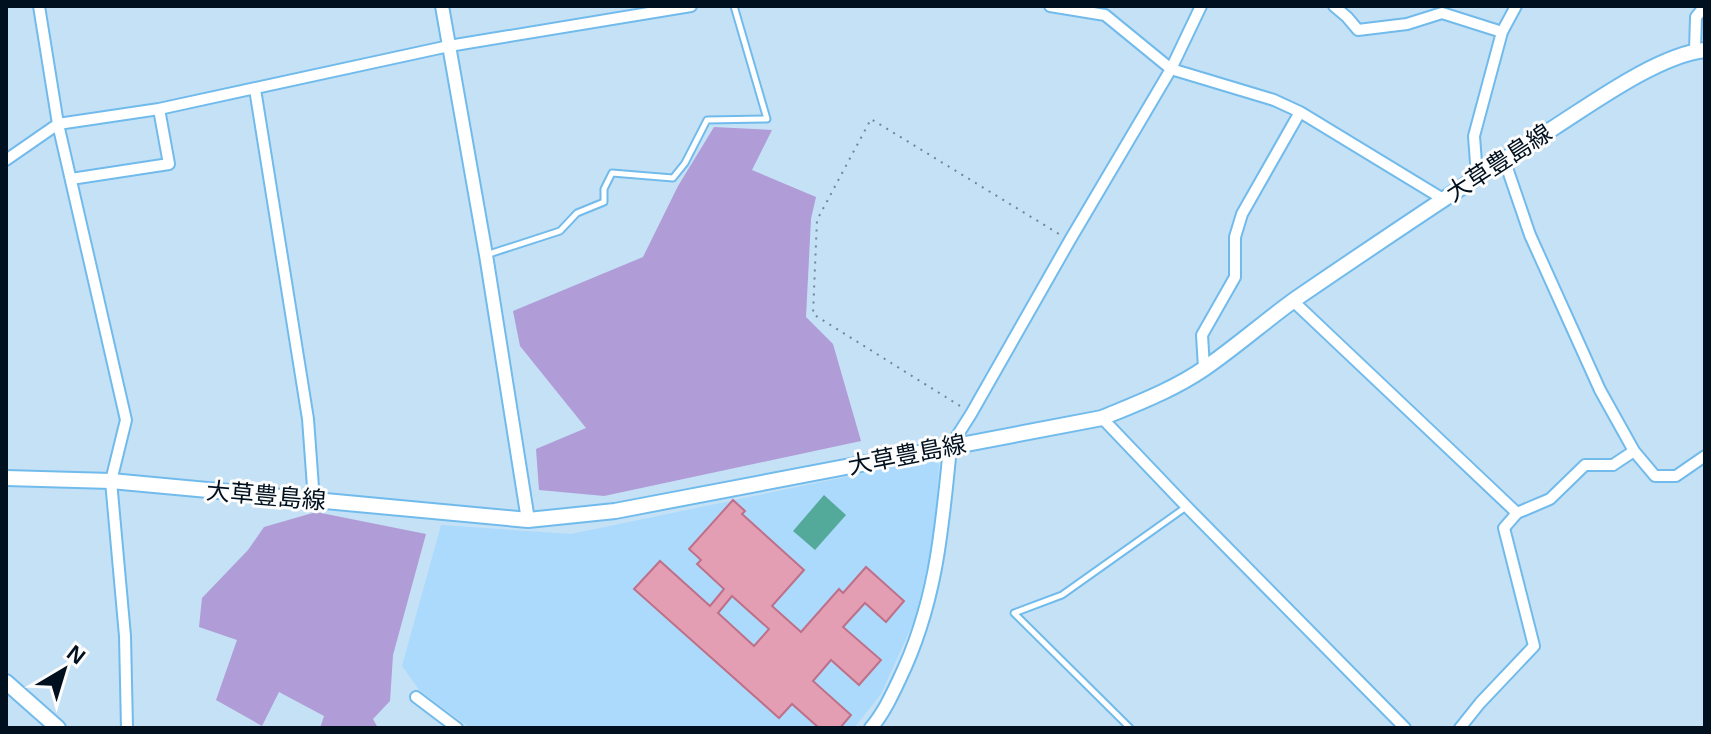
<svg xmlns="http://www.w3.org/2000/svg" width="1711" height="734" font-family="Arial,'Noto Sans JP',sans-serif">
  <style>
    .built { fill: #acdafc }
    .forest { fill: #b09cd7 }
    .water { fill: #54aa9a }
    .building { fill: #e49eb3; stroke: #be7089; stroke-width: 2; fill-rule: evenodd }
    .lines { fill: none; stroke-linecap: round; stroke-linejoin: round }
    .service-casing { stroke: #71bbec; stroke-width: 9 }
    .minor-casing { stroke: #71bbec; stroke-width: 14 }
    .tertiary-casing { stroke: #71bbec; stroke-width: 16 }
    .secondary-casing { stroke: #71bbec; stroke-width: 18 }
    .path { stroke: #708698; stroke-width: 2; stroke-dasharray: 2 6; stroke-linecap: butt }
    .service { stroke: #fff; stroke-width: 5 }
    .minor { stroke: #fff; stroke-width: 10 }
    .tertiary { stroke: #fff; stroke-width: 12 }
    .secondary { stroke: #fff; stroke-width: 14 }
    .labels { text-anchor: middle; stroke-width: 6; stroke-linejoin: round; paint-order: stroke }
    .street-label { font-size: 24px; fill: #00101e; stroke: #fdfdfd }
  </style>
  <rect width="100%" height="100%" fill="#c5e1f5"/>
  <path class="built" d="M927 460 939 464 935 533 915 619 881 694 854 728H470L420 691 402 666 441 525 571 534Z"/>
  <path class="forest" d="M714 127 772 130 752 170 816 197 811 219 806 317 833 344 861 441 604 496 539 490 536 449 586 428 520 346 513 311 643 257 678 186Z
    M316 512 426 534 393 655 390 701 373 719 378 728H320L324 716 279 692 262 726 216 700 237 640 199 627 202 598 248 550 264 527Z"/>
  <path class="water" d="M824 495 846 515 815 550 793 531Z"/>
  <path class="building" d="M733 500 745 511 742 514 804 570 772 606 801 632 839 589 843 593 866 567 904 601 886 622 865 603 843 627 881 660 859 685 831 660 813 681 851 715 840 728H819L792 704 779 718 634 589 660 561 710 606 724 589 697 564 701 560 689 549ZM732 596 769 629 754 646 718 613Z"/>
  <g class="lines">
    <g class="service-casing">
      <path id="service" d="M486 255 560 231 577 213 604 202V189L612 173 673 178 685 163 707 120 767 119 734 6
        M1130 728 1014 613 1062 595 1186 507"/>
    </g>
    <g class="minor-casing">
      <path id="minor" d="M39 6 58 124 126 420 111 481 125 636 127 728
        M1050 6 1105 15 1171 69 1274 100 1300 112 1443 199
        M1334 6 1347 17 1358 30 1407 24 1442 13 1502 32
        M1695 51 1696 17 1705 6
        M255 89 308 419 314 501
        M1504 159 1530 235 1600 390 1634 451 1655 476H1676L1705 456
        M6 160 58 124 159 109 449 46 691 6
        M1477 177 1474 136 1502 32 1516 6
        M71 179 169 164 159 109
        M1293 301 1517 513
        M1204 368 1202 335 1235 277V237L1242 214 1300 112
        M1102 418 1186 506 1405 728
        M950 447 971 414 1070 240 1171 69 1201 6
        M416 697 457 728
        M1460 728 1480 703 1534 646 1504 528 1517 513 1550 499 1585 465H1613L1634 451"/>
    </g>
    <g class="tertiary-casing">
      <path id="tertiary" d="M442 6 486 255 528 520
        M871 728C883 714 891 697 899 680 936 604 942 530 950 447"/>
    </g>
    <g class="secondary-casing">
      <path id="secondary" d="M6 478 111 481 528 520 615 511 1102 418C1138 403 1173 390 1205 368 1237 346 1266 320 1297 298 1382 240 1468 182 1555 127 1594 102 1659 55 1705 50
        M6 682 58 728"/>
    </g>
    <path class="path" d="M960 406 813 314 817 220 871 119 1059 234"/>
    <use href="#service" class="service"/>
    <use href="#minor" class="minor"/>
    <use href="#tertiary" class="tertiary"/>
    <use href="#secondary" class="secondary"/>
  </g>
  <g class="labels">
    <g class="street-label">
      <text transform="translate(1499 163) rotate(-33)" y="8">大草豊島線</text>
      <text transform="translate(907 455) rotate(-11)" y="8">大草豊島線</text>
      <text transform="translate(266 496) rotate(5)" y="8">大草豊島線</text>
    </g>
  </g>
  <rect width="1711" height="734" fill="none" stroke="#00101e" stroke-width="16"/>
  <g transform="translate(64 670) rotate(38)" stroke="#fdfdfd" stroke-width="6" paint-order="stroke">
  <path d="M0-6L14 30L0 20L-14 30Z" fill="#00101e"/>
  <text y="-12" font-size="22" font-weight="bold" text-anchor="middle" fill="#00101e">N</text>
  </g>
</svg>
